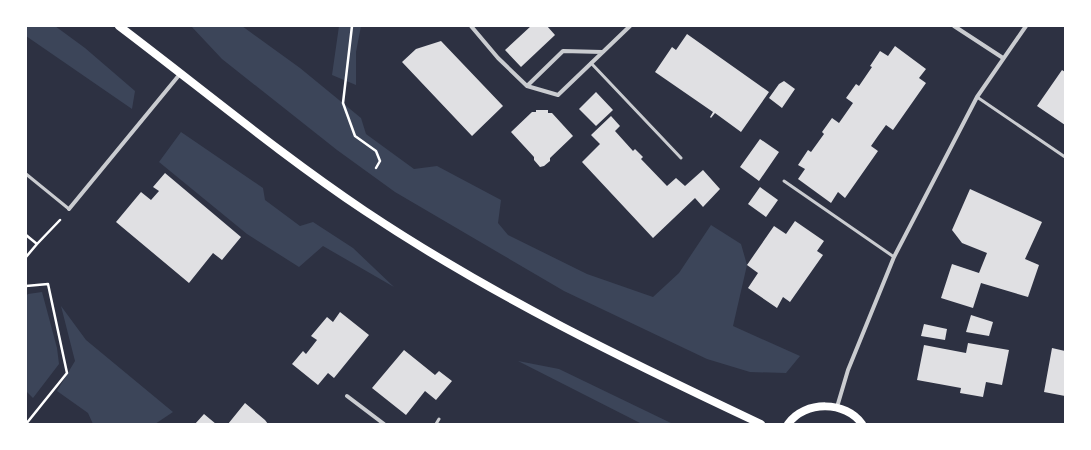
<svg xmlns="http://www.w3.org/2000/svg" width="1091" height="450" font-family="'Libre Baskerville',serif">
  <style>
    .green { fill: #3c4559 }
    .building { fill: #e0e0e3 }
    .lines { fill: none; stroke-linecap: round; stroke-linejoin: round }
    .path { stroke: #fff; stroke-width: 2.5 }
    .service { stroke: #caccd0; stroke-width: 3 }
    .minor { stroke: #caccd0; stroke-width: 4 }
    .secondary { stroke: #fff; stroke-width: 8 }
  </style>
  <rect width="100%" height="100%" fill="#2d3142"/>
  <path class="green" d="M26 26H55L85 48 135 91 132 109 26 36Z
    M191 26H242L300 68 361 118 366 134 414 169 437 166 501 200 498 223 508 235 587 274 653 297 679 273 711 225 741 244 747 265 733 326 800 356 786 373 750 372 707 359 564 291 395 192 337 150 222 59Z
    M339 26H361L356 52V85L332 75Z
    M181 132 263 188 265 200 300 226 313 222 353 248 394 287 323 246 299 267 247 234 159 162Z
    M42 292 57 348 59 364 33 398 27 392 26 393V296L28 294Z
    M61 306 86 340 173 412 155 424H93L88 413 57 391 75 361Z
    M518 361 559 369 673 424H642Z"/>
  <path class="building" d="M531 26H547L555 35 521 67 505 50Z
    M687 34 769 92 741 132 715 113 711 118 710 117 713 112 655 72 672 47 676 50Z
    M441 41 503 106 472 136 402 62 416 49Z
    M895 46 926 69 919 78 926 83 893 130 886 125 878 136 871 146 878 151 845 198 838 192 831 203 798 179 805 169 798 165 808 150 811 152 824 134 822 132 832 118 839 123 853 103 846 98 856 84 859 86 872 67 870 66 880 51 888 56Z
    M1062 70 1065 72V125L1037 106Z
    M784 81 795 89 782 108 769 98 779 84Z
    M596 92 613 110 596 126 579 109Z
    M536 110H548V113H552L573 136 550 158V161L544 166 540 167 534 160V157L511 132 532 112H536Z
    M611 116 620 126 615 131 633 151 635 149 643 157 641 159 667 186 676 178 685 186 703 170 720 189 703 207 695 198 653 238 582 162 600 144 591 135Z
    M760 139 779 152 759 181 740 167Z
    M165 173 241 237 222 260 213 253 189 283 116 222 141 192 151 200 159 191 153 187Z
    M760 187 778 200 766 217 748 204Z
    M970 189 1042 222 1025 259 1039 265 1028 297 981 283 973 308 941 298 952 264 979 273 987 253 962 243 952 230Z
    M795 221 824 241 817 251 823 255 790 302 783 297 777 308 748 288 758 273 747 265 774 226 786 234Z
    M340 312 369 335 334 378 328 373 318 385 292 364 303 351 306 354 317 340 311 336 327 317 333 322Z
    M971 315 993 322 989 336 966 332Z
    M924 324 947 329 945 340 921 336Z
    M968 343 1009 350 1002 385 986 382 983 397 960 393 961 388 917 380 924 345 966 353Z
    M1052 348 1065 351V396L1044 392Z
    M404 350 435 375 439 371 452 381 436 400 425 391 406 415 372 388Z
    M245 403 265 420 268 424H228Z
    M204 414 216 424H195Z"/>
  <g class="lines">
    <path class="path" d="M352 26 343 103 355 136 376 151 380 161 376 168
      M26 235 37 244 26 257
      M37 244 60 220
      M26 286 48 284 67 373 26 424"/>
    <path class="service" d="M591 63 681 158
      M977 97 1065 157
      M26 174 69 209
      M784 181 894 257
      M436 424 439 419"/>
    <path class="minor" d="M471 26 498 58 527 86 558 95 630 26
      M954 26 1003 58
      M527 86 563 51 602 52
      M69 209 180 74
      M347 396 384 424
      M837 407 848 370 894 257 977 97 1026 26"/>
    <path class="secondary" d="M119 26C201 88 280 154 365 211 491 295 625 360 761 424
      M788 424C805 400 846 401 862 424"/>
  </g>
  <rect width="1091" height="450" fill="none" stroke="#ffffff" stroke-width="54"/>
</svg>
